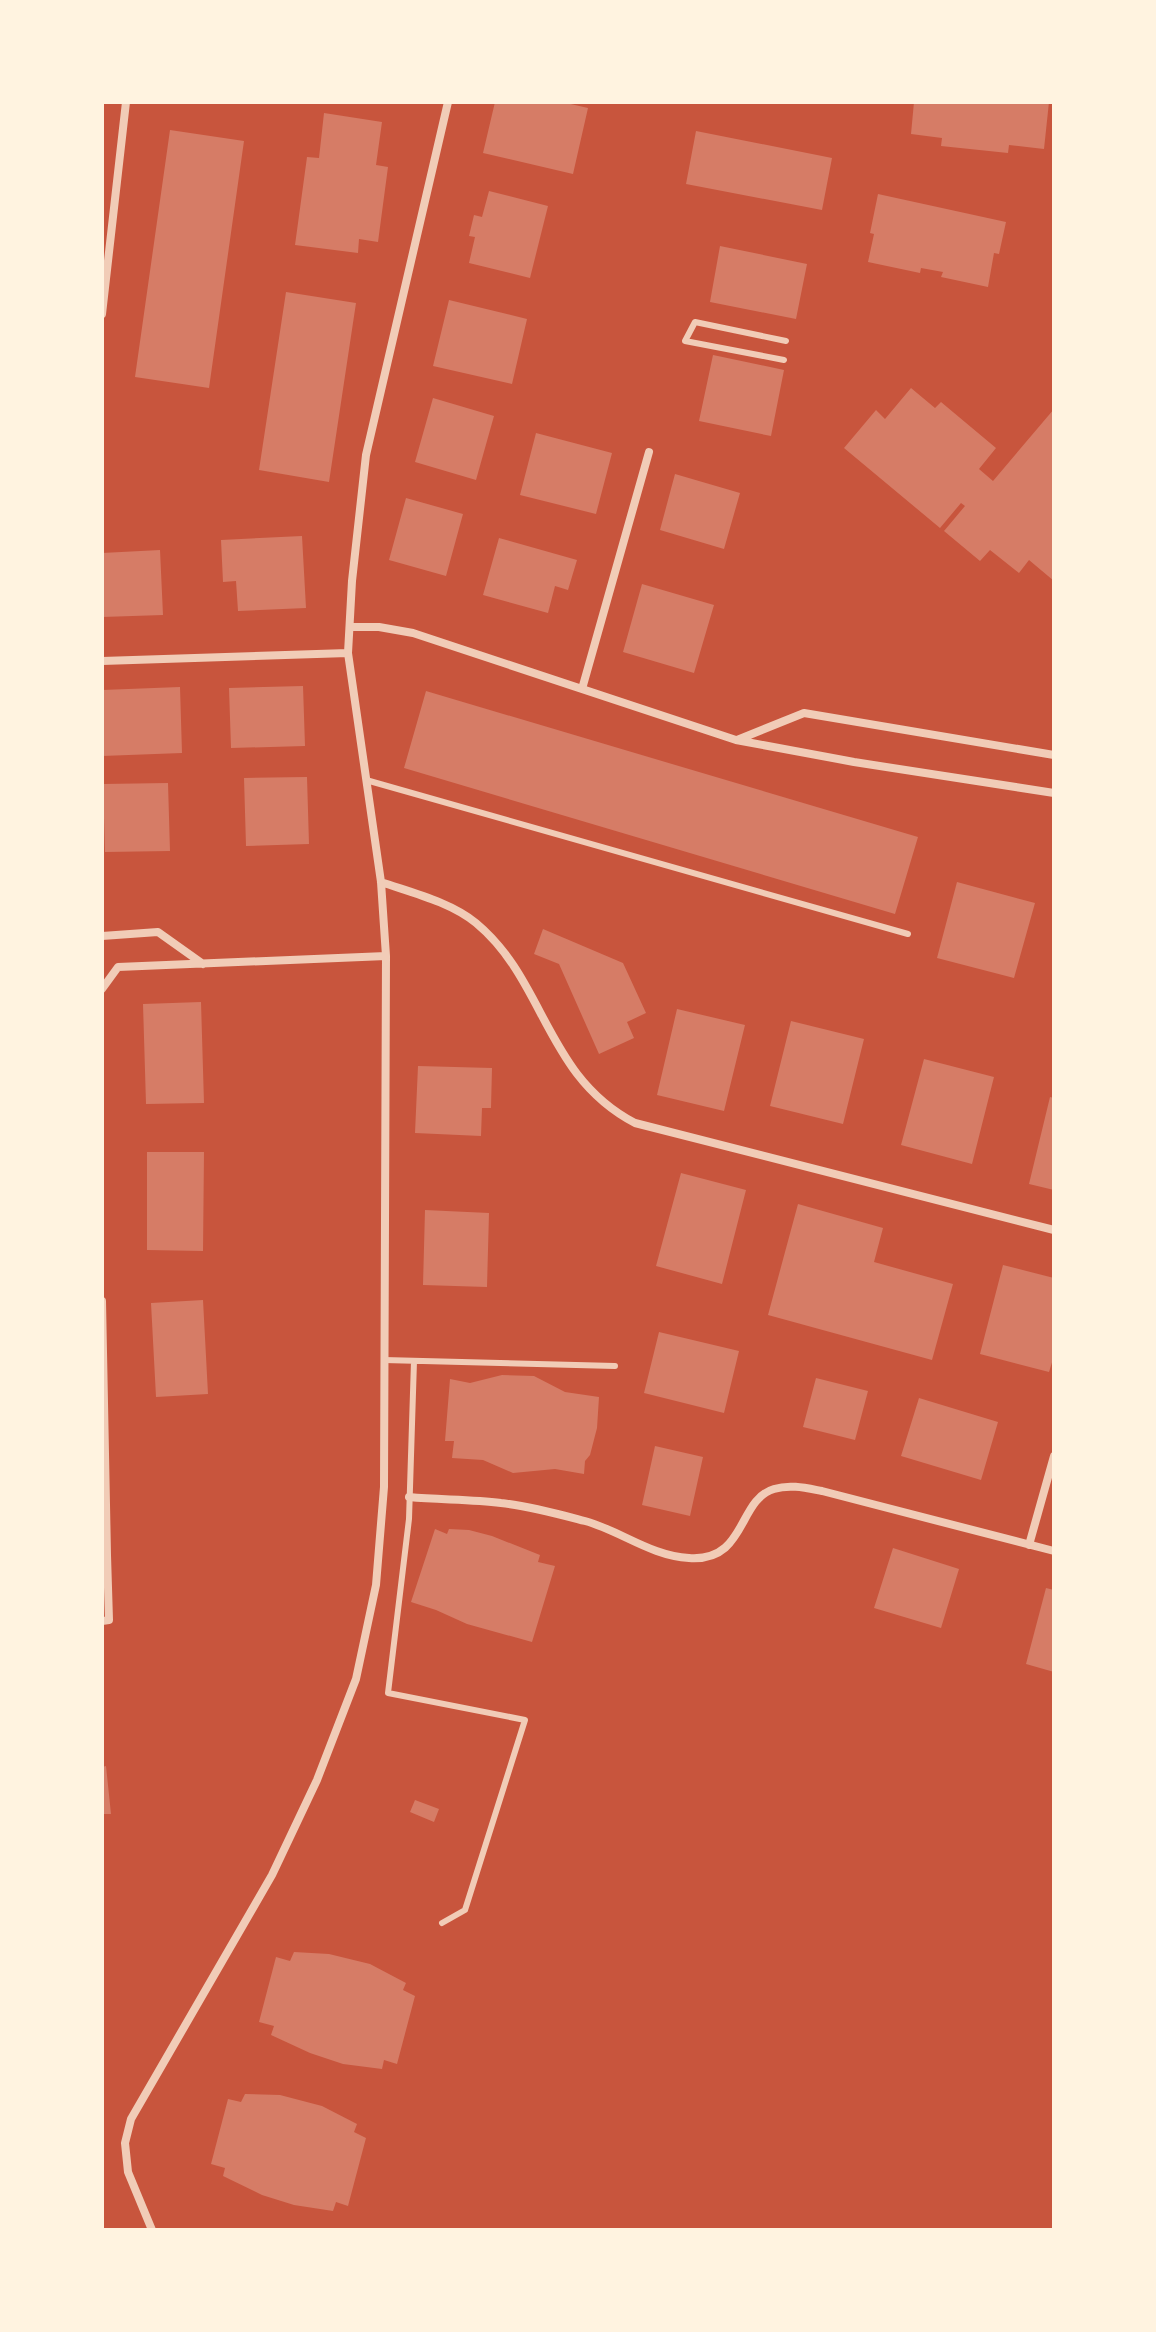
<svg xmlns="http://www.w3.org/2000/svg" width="1156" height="2332" font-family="'Zilla Slab',serif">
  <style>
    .building { fill: #d67c66 }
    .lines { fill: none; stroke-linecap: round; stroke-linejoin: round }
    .service { stroke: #f1ccb7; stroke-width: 6 }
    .minor { stroke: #f1ccb7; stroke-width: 8 }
  </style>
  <rect width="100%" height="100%" fill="#c8553d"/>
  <path class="building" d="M495 102H562L588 108 573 174 483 153Z
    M914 102H1049L1044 149 1009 145 1008 153 941 146 942 138 911 134Z
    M324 113 382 122 376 165 388 167 378 242 359 239 358 253 295 245 307 157 319 158Z
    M170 130 244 141 209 388 135 377Z
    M696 131 832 158 822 210 686 184Z
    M489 191 548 206 530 278 469 263 475 237 469 236 474 215 482 217Z
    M878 194 1006 222 999 254 994 253 988 287 941 277 943 272 921 268 920 273 868 262 874 234 870 233Z
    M720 246 807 264 796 319 710 302Z
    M286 292 356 303 329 482 259 470Z
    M449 300 527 319 512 384 433 366Z
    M713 355 784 370 771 436 699 421Z
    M911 388 935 408 941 402 996 448 979 469 993 481 1054 409V581L1029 560 1019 573 990 550 980 561 944 531 965 506 961 503 940 528 844 448 876 410 885 419Z
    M433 398 494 416 476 480 415 462Z
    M536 433 612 453 596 514 520 495Z
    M675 474 740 493 724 549 660 530Z
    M406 498 463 514 446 576 389 560Z
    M302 536 306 608 238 611 236 581 223 582 221 540Z
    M499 538 577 560 568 590 555 586 548 613 483 595Z
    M160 550 163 615 102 617V553Z
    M642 584 714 605 694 673 623 652Z
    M303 686 305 746 231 748 229 688Z
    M180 687 182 753 102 756V690Z
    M426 691 918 837 895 914 404 768Z
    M307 777 309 844 246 846 244 778Z
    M168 783 170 851 105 852 103 784Z
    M957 882 1035 903 1014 978 937 958Z
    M543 929 623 963 646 1013 627 1022 634 1038 599 1054 559 964 534 954Z
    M201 1002 204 1103 146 1104 143 1004Z
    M677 1009 745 1025 724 1111 657 1095Z
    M791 1021 864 1039 843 1124 770 1106Z
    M924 1059 994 1077 972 1164 901 1145Z
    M418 1066 492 1068 491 1108H482L481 1136 415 1133Z
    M1050 1097 1054 1098V1190L1029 1184Z
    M147 1152H204L203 1251 147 1250Z
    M681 1173 746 1190 722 1284 656 1266Z
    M798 1204 883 1228 874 1262 953 1284 932 1360 768 1315Z
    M425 1210 489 1213 487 1287 423 1285Z
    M1003 1265 1054 1278V1356L1049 1372 980 1354Z
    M203 1300 208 1394 156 1397 151 1303Z
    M659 1332 739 1351 724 1413 644 1393Z
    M502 1375 534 1376 565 1392 599 1397 597 1428 590 1455 585 1461 584 1474 555 1469 513 1473 483 1460 452 1458 454 1441H445L450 1379 470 1383Z
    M816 1378 868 1391 855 1440 803 1427Z
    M919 1398 998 1422 981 1480 901 1456Z
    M655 1446 703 1457 690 1516 642 1505Z
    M435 1529 447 1534 449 1529 469 1530 492 1536 540 1555 538 1562 555 1566 532 1642 467 1624 436 1610 411 1602Z
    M893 1548 959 1569 941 1628 874 1608Z
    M1046 1588 1054 1590V1672L1026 1664Z
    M106 1766 111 1814H102V1767Z
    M415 1800 439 1809 434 1822 410 1812Z
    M294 1952 329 1954 370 1964 406 1983 403 1990 415 1996 397 2064 384 2060 382 2069 343 2064 310 2053 271 2035 274 2026 259 2022 276 1957 290 1961Z
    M245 2094 280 2095 322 2106 357 2124 354 2132 366 2138 348 2206 336 2202 333 2211 294 2205 262 2195 223 2176 225 2168 211 2164 228 2099 241 2102Z"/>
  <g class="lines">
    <path class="service" d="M784 360 685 341 695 322 786 341
      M366 780 908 934
      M384 1360 615 1366
      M414 1361 409 1519 388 1693 525 1720 465 1910 442 1923"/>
    <path class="minor" d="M102 314 126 102
      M350 627H379L413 633 736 740 854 762 1054 793
      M102 661 348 653
      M582 689 649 452
      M737 740 804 713 1054 755
      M381 882C413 893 450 902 476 923 546 981 545 1076 635 1123L1054 1230
      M102 936 158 932 203 964
      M102 989 118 967 386 956
      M102 1301 107 1555
      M409 1497C440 1500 471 1499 501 1503 529 1506 558 1514 585 1521 621 1531 651 1556 689 1558 747 1562 737 1500 774 1489 790 1484 806 1488 822 1491L1054 1551
      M1029 1545 1054 1456
      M102 1621 109 1620 107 1555H104
      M152 2230 128 2172 125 2143 131 2119 272 1875 317 1780 356 1679 376 1585 384 1487 386 956 381 882 348 653 352 581 366 455 448 102"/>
  </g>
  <rect width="1156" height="2332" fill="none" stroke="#fff3e0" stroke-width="208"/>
</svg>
